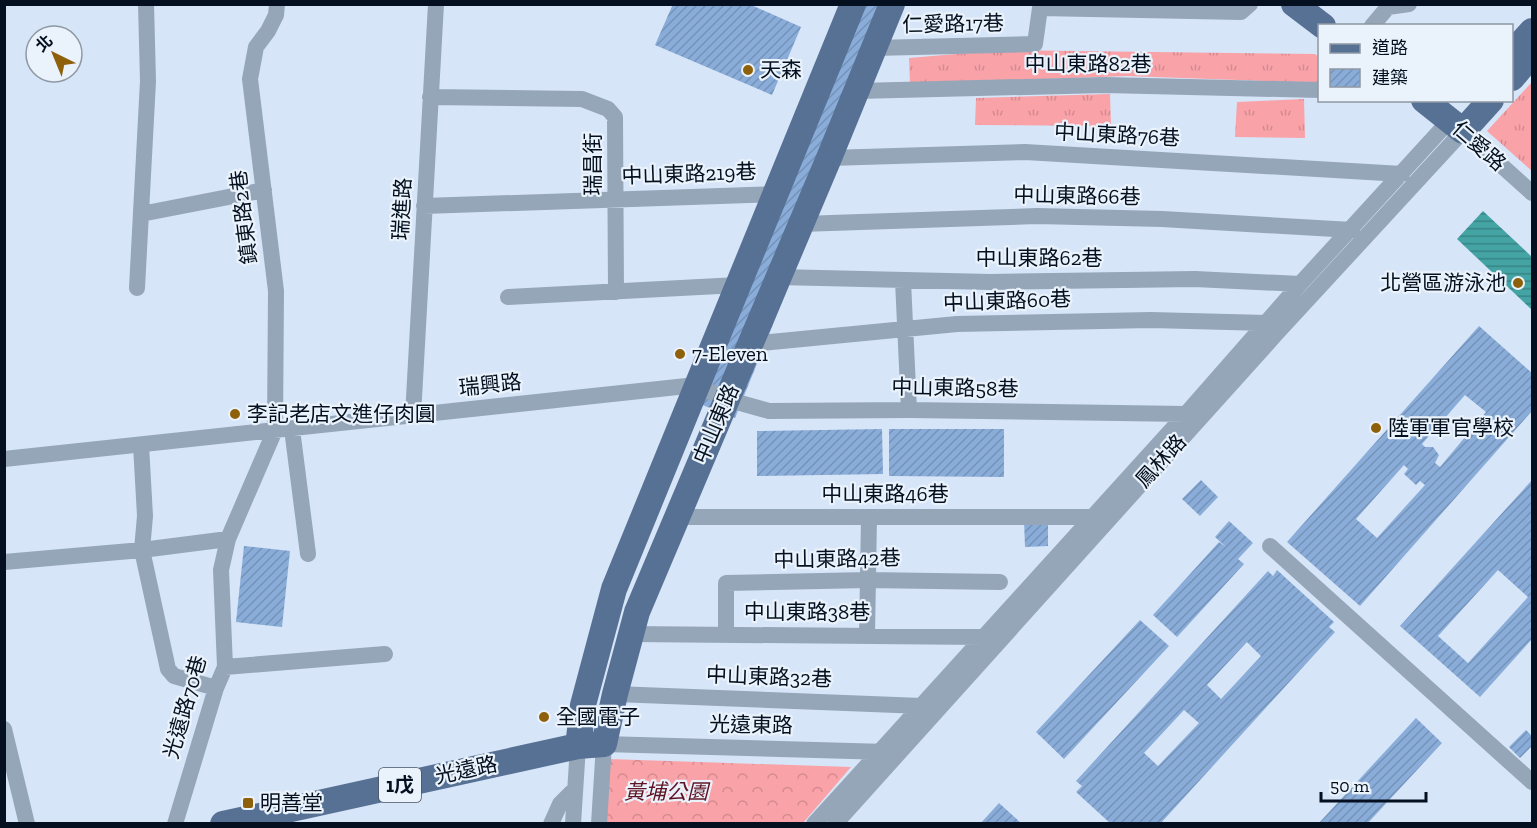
<svg xmlns="http://www.w3.org/2000/svg" width="1537" height="828" font-family="'Zilla Slab','Noto Sans TC',serif">
  <style>
    .grass { fill: url(#grass-tufts) }
    .forest { fill: url(#forest-crowns) }
    .water { fill: url(#water-rules) }
    .building { fill: url(#building-hatch); fill-rule: evenodd }
    .lines { fill: none; stroke-linecap: round; stroke-linejoin: round }
    .street { stroke: #96a6b9; stroke-width: 16 }
    .primary { stroke: #567194; stroke-width: 26 }
    .poi-dot { fill: #8f600a; stroke: #eaf2fb; stroke-width: 2 }
    .labels { text-anchor: middle; stroke-width: 4.5; stroke-linejoin: round; paint-order: stroke }
    .shield { fill: #eaf2fb; stroke: #495461; stroke-width: 1.5 }
    .shield-label { font-size: 20px; font-weight: bold; fill: #04101f }
    .street-label { font-size: 21px; fill: #04101f; stroke: #eaf2fb }
    .poi-label { font-size: 21px; fill: #04101f; stroke: #eaf2fb; text-anchor: start }
    .park-label { font-size: 21px; font-style: italic; fill: #5f1322; stroke: #eaf2fb }
  </style>
  <defs>
    <pattern id="grass-tufts" width="24" height="20" patternUnits="userSpaceOnUse" patternTransform="scale(1.5)"><rect width="24" height="20" fill="#f9a2a8"/><path d="M3 7l-1-3M5 7V3M7 7l1-3M15 17l-1-3M17 17v-4M19 17l1-3" fill="none" stroke="#d48a90"/></pattern>
    <pattern id="forest-crowns" width="20" height="18" patternUnits="userSpaceOnUse" patternTransform="scale(1.5)"><rect width="20" height="18" fill="#f9a2a8"/><path d="M2 6a3 3 0 1 1 6 0M12 15a3 3 0 1 1 6 0" fill="none" stroke="#d48a90"/></pattern>
    <pattern id="water-rules" width="6" height="5" patternUnits="userSpaceOnUse" patternTransform="scale(1.5)"><rect width="6" height="5" fill="#44a4a4"/><path d="M0 2.5h6" fill="none" stroke="#378485"/></pattern>
    <pattern id="building-hatch" width="6" height="6" patternUnits="userSpaceOnUse" patternTransform="scale(1.5)"><rect width="6" height="6" fill="#89acd8"/><path d="M-1 1l2-2M0 6l6-6M5 7l2-2" fill="none" stroke="#7593b9"/></pattern>
  </defs>
  <rect width="100%" height="100%" fill="#d7e5f8"/>
  <path class="grass" d="M1003 50 1315 54 1319 57V83L1127 76 910 84 909 58Z
    M1532 82V81V171L1487 131Z
    M1110 94 1111 126 975 125 976 98Z
    M1304 99 1305 138 1235 137 1237 102Z"/>
  <path class="forest" d="M608 759 851 767 803 823 603 824Z"/>
  <path class="water" d="M1483 211 1532 257V310L1457 239Z"/>
  <path class="building" d="M673 4H749L801 27 772 95 655 45Z
    M865 4H903L735 418 700 404Z
    M1479 326 1532 373V411L1360 606 1287 542ZM1465 395 1486 412 1440 467 1435 463 1439 455 1433 447H1425L1422 444ZM1404 465 1408 469 1404 474 1416 485 1420 481 1425 485 1377 538 1356 519Z
    M882 429 883 474 757 476V431Z
    M889 429H1004V477L889 476Z
    M1201 480 1218 497 1200 516 1182 499Z
    M1532 480V639L1480 697 1400 626ZM1498 570 1528 597 1468 663 1438 636Z
    M1048 519V546L1025 547 1024 520Z
    M1229 521 1253 543 1238 559 1244 564 1177 637 1153 615 1219 542 1226 547 1215 537Z
    M244 546 290 551 282 627 236 622Z
    M1277 570 1334 622 1329 627 1335 632 1160 824H1111L1076 792 1082 786 1076 781 1268 571 1273 576ZM1247 642 1261 656 1221 699 1207 685ZM1184 710 1199 723 1158 766 1144 753Z
    M1140 620 1169 646 1064 759 1036 732Z
    M1416 718 1442 743 1367 824H1318Z
    M1526 730 1532 736V746L1520 758 1509 747Z
    M999 803 1022 824H980Z"/>
  <g class="lines">
    <path class="street" d="M1372 26 1388 7 1409 4
      M874 48 1035 44 1040 8 1241 12 1250 4
      M857 91 1105 85 1320 90
      M430 97 582 99 608 109 615 117 616 292
      M829 158 1025 152 1402 174
      M424 206 776 194
      M141 214 264 190
      M801 224 1037 216 1162 219 1352 230
      M778 277 990 282 1195 279 1300 284
      M903 281 909 410
      M137 288 148 81 146 4
      M508 297 738 285
      M750 344 957 324 1151 320 1267 323
      M413 416 436 4
      M292 429 308 554
      M141 445 145 516 142 550 168 669 174 676 216 688
      M4 459 696 385 726 399 769 411 909 410 1186 414
      M677 517H1093
      M1270 546 1532 782
      M4 562 142 550 228 539
      M630 634 984 637
      M726 634V583L868 580 1000 582
      M867 635 869 517
      M225 667 385 654
      M615 694 922 706
      M4 729 27 824
      M175 824 216 688 225 667 221 570 228 539 275 430 276 291 250 79 256 47 268 31 276 15 277 4
      M551 824 560 804 575 789
      M573 824 578 746
      M599 824 604 744 887 752
      M814 824 1186 414 1300 284 1450 120
      M835 824 1276 334 1463 131 1532 193"/>
    <path class="primary" d="M1294 4 1323 26
      M1512 53 1532 31
      M1512 78 1532 54
      M1424 100 1463 131 1491 100
      M578 746 583 705 614 589 853 4
      M223 824 578 746 604 744 615 694 637 612 829 158 892 4"/>
  </g>
  <g class="poi-dot">
    <circle cx="748" cy="70" r="6"/>
    <circle cx="1518" cy="283" r="6"/>
    <circle cx="680" cy="354" r="6"/>
    <circle cx="235" cy="414" r="6"/>
    <circle cx="1376" cy="428" r="6"/>
    <circle cx="544" cy="717" r="6"/>
    <rect x="242" y="797" width="12" height="12" rx="3"/>
  </g>
  <g class="labels">
    <rect class="shield" x="379" y="768" width="42" height="34" rx="4.5"/>
    <g class="shield-label">
      <text x="400" y="792">1戊</text>
    </g>
    <g class="street-label">
      <text transform="translate(953 24) rotate(-1)" y="7">仁愛路17巷</text>
      <text x="1088" y="71">中山東路82巷</text>
      <text transform="translate(1117 135) rotate(3)" y="7">中山東路76巷</text>
      <text transform="translate(1479 146) rotate(41)" y="7">仁愛路</text>
      <text transform="translate(593 164) rotate(-90)" y="7">瑞昌街</text>
      <text transform="translate(689 174) rotate(-2)" y="7">中山東路219巷</text>
      <text transform="translate(1077 196) rotate(1)" y="7">中山東路66巷</text>
      <text transform="translate(402 209) rotate(-87)" y="7">瑞進路</text>
      <text transform="translate(244 217) rotate(-97)" y="7">鎮東路2巷</text>
      <text x="1039" y="265">中山東路62巷</text>
      <text transform="translate(1007 301) rotate(-2)" y="7">中山東路60巷</text>
      <text transform="translate(490 385) rotate(-6)" y="7">瑞興路</text>
      <text transform="translate(955 388) rotate(1)" y="7">中山東路58巷</text>
      <text transform="translate(716 424) rotate(-67)" y="7">中山東路</text>
      <text transform="translate(1161 461) rotate(-48)" y="7">鳳林路</text>
      <text x="885" y="501">中山東路46巷</text>
      <text transform="translate(837 559) rotate(-1)" y="7">中山東路42巷</text>
      <text x="807" y="619">中山東路38巷</text>
      <text transform="translate(769 677) rotate(2)" y="7">中山東路32巷</text>
      <text transform="translate(185 707) rotate(-74)" y="7">光遠路70巷</text>
      <text transform="translate(751 725) rotate(1)" y="7">光遠東路</text>
      <text transform="translate(466 770) rotate(-12)" y="7">光遠路</text>
    </g>
    <g class="poi-label">
      <text x="760" y="77">天森</text>
      <text x="1506" y="290" text-anchor="end">北營區游泳池</text>
      <text x="692" y="361">7-Eleven</text>
      <text x="247" y="421">李記老店文進仔肉圓</text>
      <text x="1388" y="435">陸軍軍官學校</text>
      <text x="556" y="724">全國電子</text>
      <text x="260" y="810">明善堂</text>
    </g>
    <g class="park-label">
      <text x="666" y="799">黃埔公園</text>
    </g>
  </g>
  <rect width="1537" height="828" fill="none" stroke="#04101f" stroke-width="12"/>
  <rect x="1318" y="24" width="195" height="78" fill="#eaf2fb" stroke="#8e98a3" stroke-width="1.5"/>
  <rect x="1330" y="44" width="30" height="9" fill="#567194" stroke="#8e98a3" stroke-width="1.5"/>
  <text x="1372" y="54" font-size="18" fill="#04101f">道路</text>
  <rect x="1330" y="69" width="30" height="18" fill="url(#building-hatch)" stroke="#8e98a3" stroke-width="1.5"/>
  <text x="1372" y="84" font-size="18" fill="#04101f">建築</text>
  <g transform="translate(54 54) rotate(317)"><circle r="28" fill="#eaf2fb" stroke="#8e98a3" stroke-width="1.5"/>
  <path d="M0-4.5L10 22L0 15L-10 22Z" fill="#8f600a"/>
  <text y="-9" font-size="16" font-weight="bold" text-anchor="middle" fill="#04101f">北</text>
  </g>
  <path d="M1321 792v9h105v-9" fill="none" stroke="#04101f" stroke-width="3"/>
  <text x="1330" y="792" font-size="18" fill="#04101f" stroke="#eaf2fb" stroke-width="4.5" paint-order="stroke">50 m</text>
</svg>
